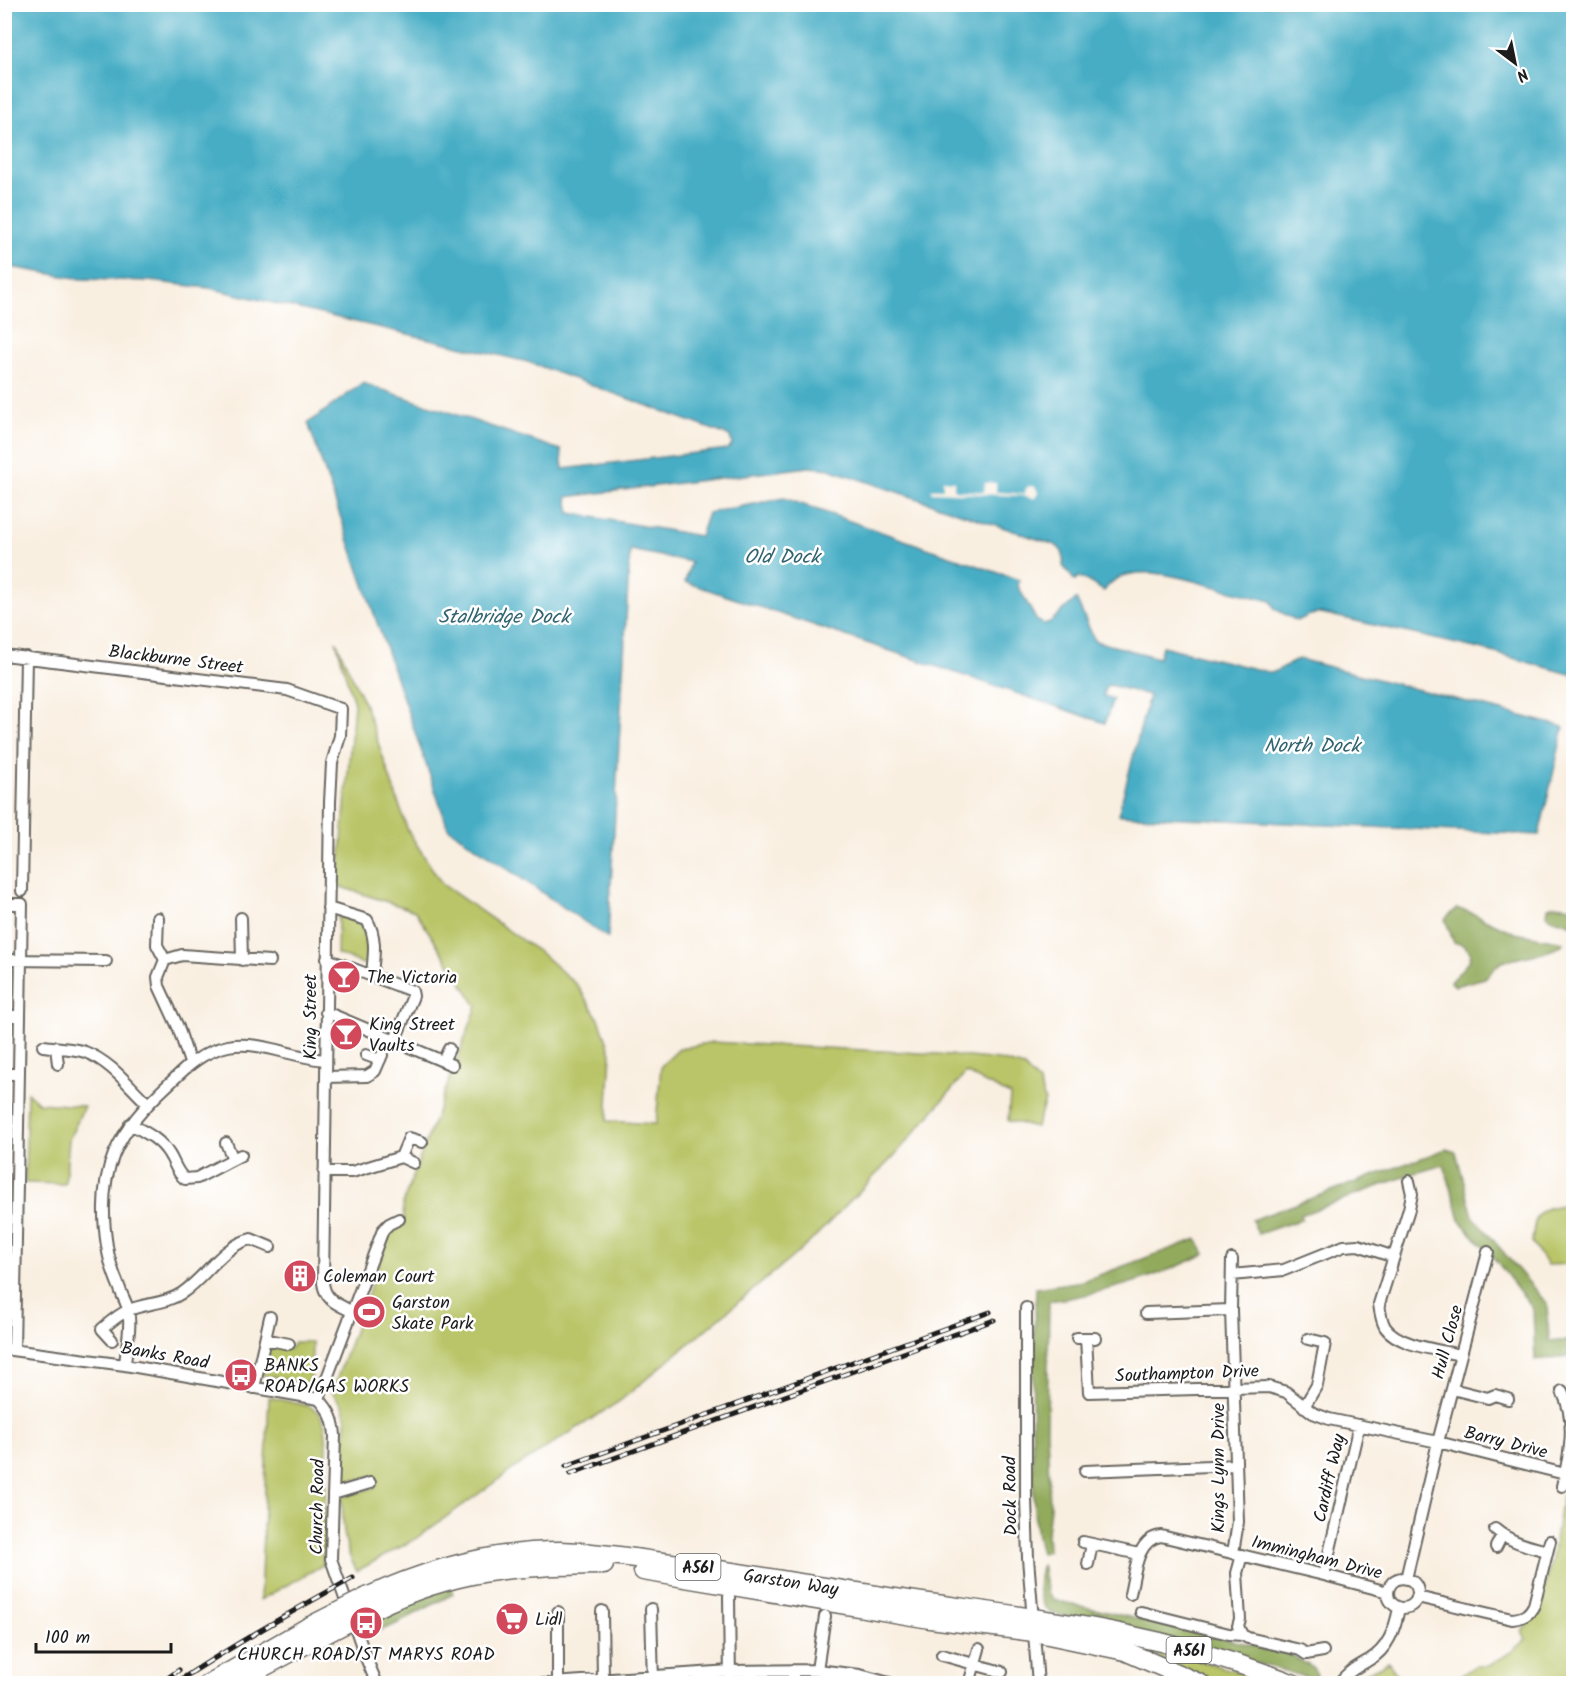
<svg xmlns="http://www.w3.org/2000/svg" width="1578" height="1688" font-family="Kalam,sans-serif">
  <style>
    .green { fill: #b9c567; stroke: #6a7042; stroke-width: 1.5 }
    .forest { fill: #92aa5c; stroke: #57633c; stroke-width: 1.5 }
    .water { fill: #46adc5; stroke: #316470; stroke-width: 1.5 }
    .pier { fill: #f9efe1 }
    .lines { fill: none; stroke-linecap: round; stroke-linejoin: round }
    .minor-casing { stroke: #696661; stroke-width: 14 }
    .trunk-casing { stroke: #696661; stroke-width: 21 }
    .minor { stroke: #fff; stroke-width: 10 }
    .trunk { stroke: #fff; stroke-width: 18 }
    .rail-casing { stroke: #1c1c1c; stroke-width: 5 }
    .rail { stroke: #fff; stroke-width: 3; stroke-dasharray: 9; stroke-linecap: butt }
    .trunk-bridge-casing { stroke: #696661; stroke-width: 21; stroke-linecap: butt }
    .trunk-bridge { stroke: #fff; stroke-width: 18 }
    .labels { text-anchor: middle; stroke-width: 5; stroke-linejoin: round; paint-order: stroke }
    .shield { fill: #fff; stroke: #606060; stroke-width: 1.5 }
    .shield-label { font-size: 16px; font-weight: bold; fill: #1c1c1c }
    .street-label { font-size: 18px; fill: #1c1c1c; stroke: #fff }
    .poi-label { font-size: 18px; fill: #1c1c1c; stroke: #fff; text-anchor: start }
    .water-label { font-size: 20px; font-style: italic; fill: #316470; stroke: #fff }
  </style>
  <rect width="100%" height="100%" fill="#fff"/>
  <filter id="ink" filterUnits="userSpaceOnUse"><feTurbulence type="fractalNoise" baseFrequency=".0167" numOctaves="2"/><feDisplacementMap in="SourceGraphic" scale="12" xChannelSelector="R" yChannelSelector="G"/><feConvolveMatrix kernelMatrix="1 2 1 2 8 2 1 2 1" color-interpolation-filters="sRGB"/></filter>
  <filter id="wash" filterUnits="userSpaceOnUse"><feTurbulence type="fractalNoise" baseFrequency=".008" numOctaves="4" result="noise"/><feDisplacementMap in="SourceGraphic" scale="24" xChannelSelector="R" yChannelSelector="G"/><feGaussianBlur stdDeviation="1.35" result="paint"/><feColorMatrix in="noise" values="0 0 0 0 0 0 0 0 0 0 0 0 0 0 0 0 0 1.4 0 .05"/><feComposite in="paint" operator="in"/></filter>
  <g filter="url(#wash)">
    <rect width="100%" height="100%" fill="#f9efe1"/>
    <path class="green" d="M336 641 367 710 408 831 442 884 542 954 577 985 600 1021 611 1053 607 1121 656 1124 661 1066 679 1049 712 1042 939 1054 999 1060 1024 1067 1039 1083 1045 1101 1036 1127 1008 1121 1010 1095 966 1073 895 1155 808 1244 620 1401 519 1465 415 1539 357 1571C343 1549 343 1524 342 1497L376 1487 375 1476 343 1483 346 1420 343 1407 332 1392 388 1238 393 1229 404 1224 403 1203 477 1006 415 911 338 886 354 704Z
      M340 916 366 925 371 956H368L366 963 363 964 337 954 338 917Z
      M27 1092 39 1103 84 1106 69 1140 65 1184 25 1183Z
      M1573 1203V1264L1547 1265 1532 1243C1535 1207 1540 1209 1573 1203Z
      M294 1342H312L311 1384 262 1375 267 1348 277 1346 288 1349 292 1347Z
      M269 1397 309 1406 319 1413 325 1425 327 1447 323 1565 260 1600Z
      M1573 1465V1683L1439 1684 1445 1679 1460 1676 1475 1666H1489L1511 1652 1526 1639 1522 1631 1539 1612 1552 1559 1562 1496 1569 1488Z
      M1068 1628 1129 1640 1277 1683H1211L1145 1651Z
      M1388 1662 1403 1683H1350C1361 1674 1375 1670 1388 1662Z"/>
    <path class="forest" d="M1554 905 1573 907V926C1564 920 1555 922 1547 915L1548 907Z
      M1456 909 1467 911 1515 933 1564 942 1559 947 1546 952 1501 962 1485 978 1455 986 1450 982 1469 961 1471 954C1467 947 1463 943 1454 943L1445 919Z
      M1446 1149 1456 1152 1473 1216 1547 1304 1549 1341H1573V1369L1571 1357 1535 1360 1533 1309 1498 1263 1461 1222 1444 1165 1412 1174 1301 1215 1302 1219 1258 1234 1252 1220Z
      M1197 1239 1205 1254C1158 1277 1100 1295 1049 1301L1047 1430 1050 1507 1047 1534 1048 1551 1041 1553C1033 1528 1034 1502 1033 1476 1031 1413 1033 1351 1036 1288L1083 1281Z
      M1042 1564 1047 1593 1054 1600 1288 1653 1315 1669 1318 1679 1301 1676 1275 1668 1048 1612C1036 1597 1037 1582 1042 1564Z
      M451 1587 453 1594 392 1626 370 1634 365 1620 403 1603Z"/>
    <path class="water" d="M4 5H1573V675L1488 651 1321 613 1310 615 1297 621 1275 609 1271 601C1251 596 1232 591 1212 586 1182 578 1125 558 1104 591L1082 578 1078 577 1075 581 1063 566C1064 556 1064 551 1055 545L829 469 809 467 567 497 570 513 700 536 708 513 784 498 1019 580 1018 586 1037 621 1043 624 1050 622 1076 599 1095 641 1159 658 1162 646 1272 673 1299 659 1564 727 1539 835 1118 815 1149 695 1109 685 1105 687 1104 696 1113 699 1105 723 685 582 691 562 630 550 608 938 448 828 308 423 363 383 561 450 563 469 728 449 732 445 730 436 528 362 209 288 148 281 81 279 5 266Z"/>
    <path class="pier" d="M943 480 954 481V490L984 492 985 483H996V492L1024 494 1027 487 1031 486 1035 487 1038 492 1036 497 1032 499 1026 496 932 492V489H943Z"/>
  </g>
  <g filter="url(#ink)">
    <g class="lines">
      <g class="minor-casing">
        <path id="minor" d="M4 655 287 690 341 709 340 736 332 763 330 802 323 1283C325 1300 337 1304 351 1311
          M22 891 26 657
          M4 904H22L14 1350
          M328 908 367 920C377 938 374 954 372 974
          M158 918 157 945 165 960
          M241 918 242 960
          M327 959 412 991 413 996 395 1040
          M4 960 106 961
          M326 1012 452 1065
          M4 1016H20
          M43 1046C57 1048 72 1048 85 1052 110 1061 129 1086 147 1103
          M56 1048 58 1064
          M366 1055 380 1060
          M443 1061 449 1049
          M190 1063 178 1027 159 986 158 977 165 960 182 955 270 961
          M4 1074H19
          M326 1077 367 1076 375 1071 382 1055
          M130 1124C145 1132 160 1139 169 1154 175 1163 176 1172 185 1179L197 1178 241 1155
          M226 1143 233 1159
          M401 1157 414 1163
          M324 1172H352L401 1157 409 1138 422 1142
          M1409 1181 1412 1194 1409 1209 1379 1304C1380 1312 1381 1320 1385 1327 1398 1346 1440 1350 1461 1355
          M1232 1259 1231 1310 1238 1522 1233 1553
          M1232 1275 1284 1270 1344 1246 1358 1245 1394 1257
          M1026 1308V1499L1028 1558 1038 1684
          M1146 1313 1231 1310
          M1077 1338H1095
          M1086 1338 1089 1392 1269 1387 1286 1392 1313 1413 1329 1419 1438 1442 1565 1474
          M265 1339 289 1344
          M112 1340 102 1329C110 1322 119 1314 129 1310 146 1303 166 1304 182 1293 206 1277 222 1246 251 1239L270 1247
          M4 1349 125 1365 319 1399
          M125 1365C126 1348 132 1327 128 1310 127 1303 122 1296 120 1289 114 1275 109 1261 107 1246 95 1170 116 1132 171 1082 187 1066 204 1051 228 1046 260 1040 294 1058 326 1060
          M254 1388 270 1317
          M1452 1389 1488 1398 1495 1395 1508 1399
          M1562 1391C1577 1421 1570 1455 1562 1486
          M319 1399C330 1411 334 1420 335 1436L331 1559 366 1658 377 1684
          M319 1399 383 1230 389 1224 399 1219
          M1304 1407 1317 1385 1325 1343 1308 1339
          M1085 1471 1236 1465
          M333 1494 370 1483
          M1495 1529C1510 1542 1528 1546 1547 1551
          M1083 1542 1139 1554
          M1496 1547 1502 1535
          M1242 1555 1237 1573 1240 1619 1238 1626 1242 1635 1248 1638 1300 1650 1306 1654 1323 1651
          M1088 1564 1092 1544
          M1324 1575 1359 1425
          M1388 1593a15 15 0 1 1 30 0a15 15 0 1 1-30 0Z
          M1406 1579 1438 1442 1488 1252
          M1130 1594C1135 1574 1136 1539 1161 1536L1324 1575 1388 1592
          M729 1596 730 1684
          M1417 1597 1512 1619C1523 1618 1529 1615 1534 1605L1550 1541
          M651 1609 653 1683
          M602 1611 603 1680
          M1141 1612 1229 1634 1242 1635
          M942 1655 1002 1672
          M817 1670 825 1616
          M793 1671V1684
          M558 1682V1612
          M538 1684 730 1671 817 1670 860 1675 893 1684
          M969 1684 979 1649
          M1338 1684C1349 1671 1355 1668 1369 1660 1388 1649 1395 1629 1399 1608"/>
      </g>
      <g class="trunk-casing">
        <path id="trunk" d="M643 1571 930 1619 1034 1632 1125 1651 1201 1684
          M367 1597C428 1569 492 1551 560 1551 592 1552 623 1556 655 1561 722 1569 790 1582 857 1592 945 1607 1033 1615 1120 1633 1179 1645 1238 1662 1294 1684
          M374 1609C455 1569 516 1566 604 1565
          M208 1684 308 1627
          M232 1684 314 1640"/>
      </g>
      <use href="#minor" class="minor"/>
      <use href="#trunk" class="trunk"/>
      <g class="rail-casing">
        <path id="rail" d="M566 1466 990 1312
          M570 1474 994 1320
          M159 1684 179 1670
          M174 1684C232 1646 292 1611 353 1578"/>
      </g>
      <use href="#rail" class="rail"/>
      <g class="trunk-bridge-casing">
        <path id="trunk-bridge" d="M308 1627 367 1597
          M314 1640 374 1609"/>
      </g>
      <use href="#trunk-bridge" class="trunk-bridge"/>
    </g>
  </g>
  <defs>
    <g id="bar-disc" transform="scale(1.725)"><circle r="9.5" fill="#d1495b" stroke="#fff"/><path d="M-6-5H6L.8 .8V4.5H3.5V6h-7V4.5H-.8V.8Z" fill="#fff"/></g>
    <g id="building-disc" transform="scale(1.725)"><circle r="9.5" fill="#d1495b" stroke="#fff"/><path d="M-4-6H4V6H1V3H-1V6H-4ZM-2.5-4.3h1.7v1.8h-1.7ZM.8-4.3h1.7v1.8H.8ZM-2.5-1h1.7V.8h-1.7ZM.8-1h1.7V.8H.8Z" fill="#fff"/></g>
    <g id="stadium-disc" transform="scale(1.725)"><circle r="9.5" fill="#d1495b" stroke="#fff"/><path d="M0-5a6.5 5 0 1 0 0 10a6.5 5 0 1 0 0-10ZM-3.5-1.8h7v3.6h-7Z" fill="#fff"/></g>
    <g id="bus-disc" transform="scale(1.725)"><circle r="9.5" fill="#d1495b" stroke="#fff"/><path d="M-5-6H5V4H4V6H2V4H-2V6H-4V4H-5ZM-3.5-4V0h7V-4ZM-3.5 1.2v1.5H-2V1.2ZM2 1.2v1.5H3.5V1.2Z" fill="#fff"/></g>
    <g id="supermarket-disc" transform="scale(1.725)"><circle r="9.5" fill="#d1495b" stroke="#fff"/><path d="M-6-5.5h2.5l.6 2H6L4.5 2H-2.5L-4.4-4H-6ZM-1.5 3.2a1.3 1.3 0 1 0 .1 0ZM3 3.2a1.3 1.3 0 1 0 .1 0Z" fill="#fff"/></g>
  </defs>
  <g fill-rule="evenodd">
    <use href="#bar-disc" x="344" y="977"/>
    <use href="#bar-disc" x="346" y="1034"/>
    <use href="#building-disc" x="300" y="1276"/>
    <use href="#stadium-disc" x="369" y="1312"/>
    <use href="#bus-disc" x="241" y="1375"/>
    <use href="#supermarket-disc" x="512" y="1619"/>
    <use href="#bus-disc" x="366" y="1623"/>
  </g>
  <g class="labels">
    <g class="shield">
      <rect x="675.5" y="1554" width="45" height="26" rx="4.5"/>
      <rect x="1166.5" y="1637" width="45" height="26" rx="4.5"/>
    </g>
    <g class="shield-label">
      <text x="698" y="1573">A561</text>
      <text x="1189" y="1656">A561</text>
    </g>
    <g class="street-label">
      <text transform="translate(176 659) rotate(7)" y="6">Blackburne Street</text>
      <text transform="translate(310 1017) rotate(-90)" y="6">King Street</text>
      <text transform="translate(1447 1342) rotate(-75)" y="6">Hull Close</text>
      <text transform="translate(165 1355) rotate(10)" y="6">Banks Road</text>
      <text transform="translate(1187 1373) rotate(-2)" y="6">Southampton Drive</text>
      <text transform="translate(1506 1442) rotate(14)" y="6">Barry Drive</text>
      <text transform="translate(1218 1468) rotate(-90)" y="6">Kings Lynn Drive</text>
      <text transform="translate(1329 1478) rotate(-77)" y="6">Cardiff Way</text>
      <text transform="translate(1010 1496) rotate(-91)" y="6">Dock Road</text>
      <text transform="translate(317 1507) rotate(-89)" y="6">Church Road</text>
      <text transform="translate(1317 1557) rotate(14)" y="6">Immingham Drive</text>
      <text transform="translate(791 1582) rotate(9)" y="6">Garston Way</text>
    </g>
    <g class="poi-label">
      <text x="367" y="983">The Victoria</text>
      <text x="369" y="1030">King Street<tspan x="369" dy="21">Vaults</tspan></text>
      <text x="323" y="1282">Coleman Court</text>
      <text x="392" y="1308">Garston<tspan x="392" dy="21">Skate Park</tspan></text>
      <text x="264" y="1371">BANKS<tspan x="264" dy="21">ROAD/GAS WORKS</tspan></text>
      <text x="535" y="1625">Lidl</text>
      <text x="366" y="1660" text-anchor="middle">CHURCH ROAD/ST MARYS ROAD</text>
    </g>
    <g class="water-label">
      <text x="782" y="563">Old Dock</text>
      <text x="504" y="623">Stalbridge Dock</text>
      <text x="1312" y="752">North Dock</text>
    </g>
  </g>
  <rect width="1578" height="1688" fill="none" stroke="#fff" stroke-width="24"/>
  <g transform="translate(1515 63) rotate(148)" stroke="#ffffff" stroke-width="4.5" paint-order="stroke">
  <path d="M0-4.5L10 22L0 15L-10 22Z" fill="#1c1c1c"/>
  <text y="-9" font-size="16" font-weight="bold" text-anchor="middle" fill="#1c1c1c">N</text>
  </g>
  <path d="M36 1643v9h135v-9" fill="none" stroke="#1c1c1c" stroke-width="3"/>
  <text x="45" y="1643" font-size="18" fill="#1c1c1c" stroke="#ffffff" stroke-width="4.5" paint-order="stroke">100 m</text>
</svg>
